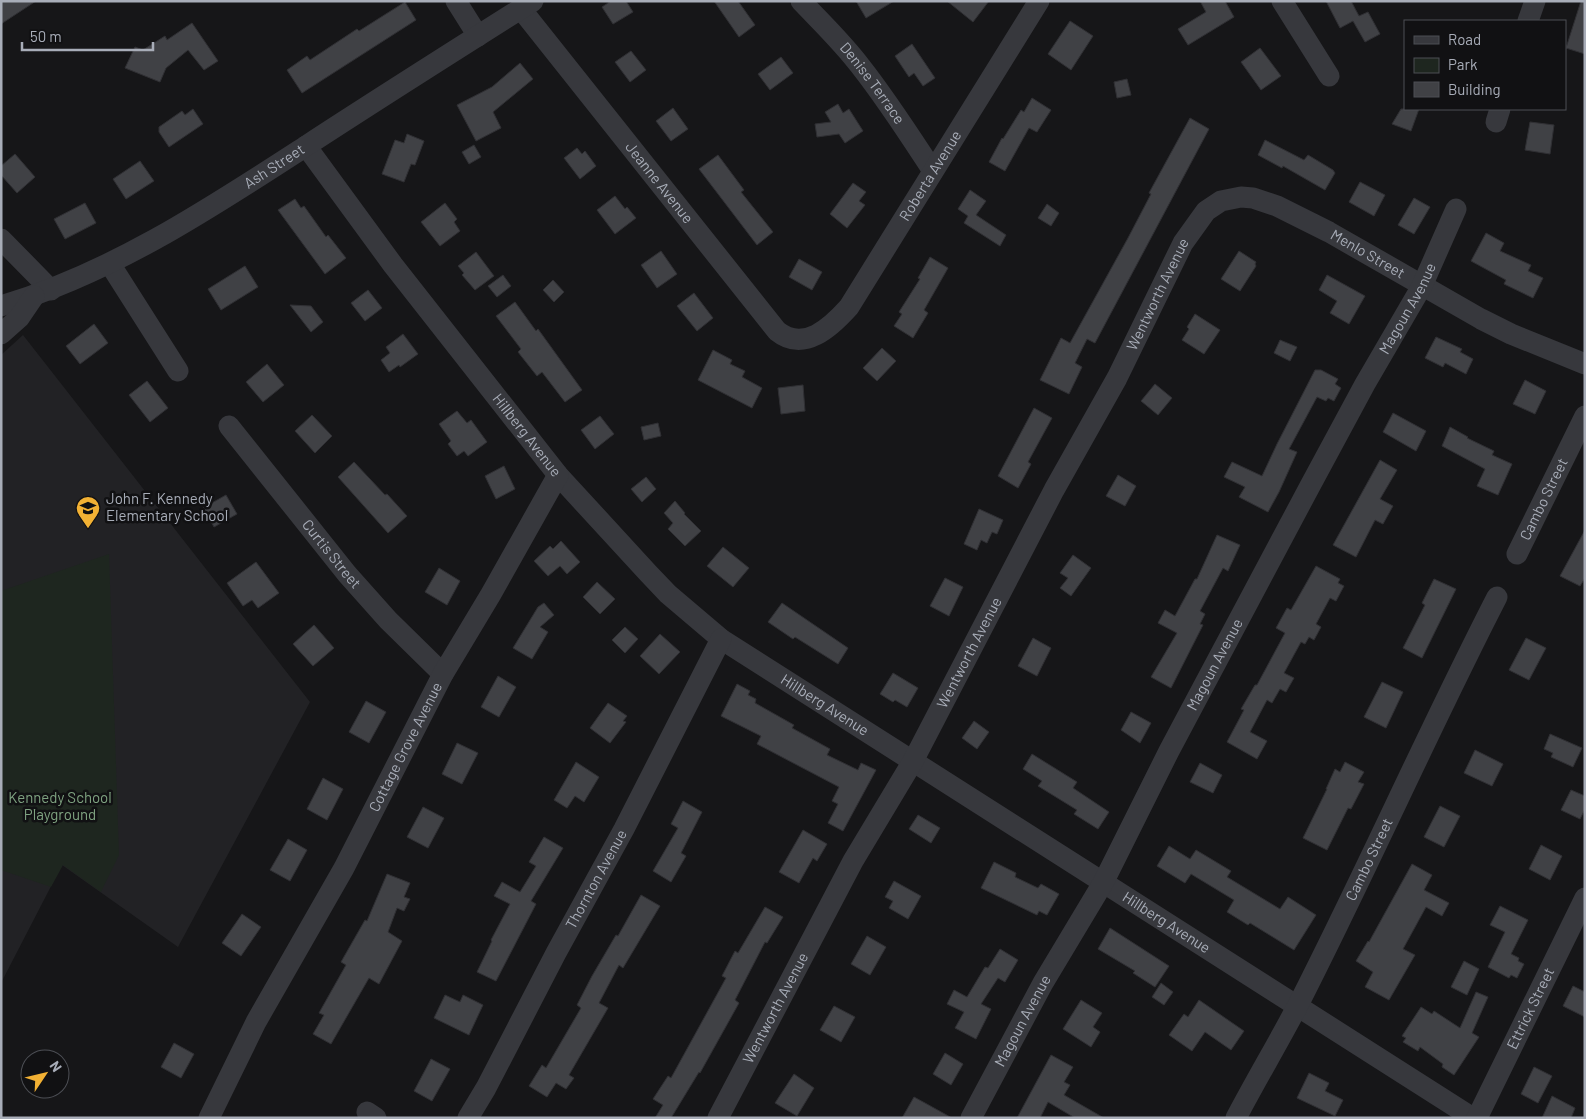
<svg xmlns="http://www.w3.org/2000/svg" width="1586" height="1119" font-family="Barlow,sans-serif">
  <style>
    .built { fill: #222225 }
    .green { fill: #1e261f }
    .building { fill: #404145; stroke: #303034 }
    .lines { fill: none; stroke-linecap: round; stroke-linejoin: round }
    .minor { stroke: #37383d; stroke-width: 21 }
    .labels { text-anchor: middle; stroke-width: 5; stroke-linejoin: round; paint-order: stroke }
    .street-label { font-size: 15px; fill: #a8adb8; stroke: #111113 }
    .poi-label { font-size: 15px; fill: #a8adb8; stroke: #111113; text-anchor: start }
    .park-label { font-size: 15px; fill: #7fa381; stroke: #111113 }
  </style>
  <rect width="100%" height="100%" fill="#161618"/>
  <path class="built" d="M23 335 310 702 178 947 62 865 1 983V355Z"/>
  <path class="green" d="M109 554 119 855 101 892 63 865 51 887 1 870V591Z"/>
  <path class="building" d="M1 1H36L1 24Z
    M611 1H626L633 12 613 24 602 7Z
    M714 1H738L755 25 739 37Z
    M856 1H894L866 18Z
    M947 1H989L973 22Z
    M1200 1H1225L1234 17 1188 45 1178 29 1206 12Z
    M1326 1H1351L1359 16 1368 12 1380 34 1365 42 1353 21 1340 28Z
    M1581 1H1585V54L1566 48Z
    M405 2 416 20 302 93 287 70 307 56 310 60 357 29 359 31Z
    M1070 21 1093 36 1071 70 1048 54Z
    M192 23 218 61 204 70 188 50 166 68 160 82 125 68 135 47 143 50 165 36 167 40Z
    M912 44 935 78 923 86 914 73 909 77 895 56Z
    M1260 48 1281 76 1261 90 1241 62Z
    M631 51 646 70 630 82 615 62Z
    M781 57 793 73 770 90 758 74Z
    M520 63 533 79 493 112 501 128 476 141 457 105 492 87Z
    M1127 79 1131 95 1117 98 1114 82Z
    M1032 98 1051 110 1037 132 1029 128 1005 171 989 162 1002 138 1003 139 1021 110 1024 112Z
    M838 104 843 113 849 109 863 131 845 143 839 134 817 137 815 124 831 122 825 112Z
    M673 108 688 129 671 141 656 121Z
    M193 109 203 124 169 147 159 132V127L182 111 185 115Z
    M1401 109H1419L1411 131 1392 124Z
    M1190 118 1209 129 1095 343 1087 339 1075 363 1082 367 1069 394 1040 380 1061 338 1070 343 1128 238 1151 194 1149 193Z
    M1530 122 1554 125 1550 154 1525 150Z
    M407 134 424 141 415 165 411 164 404 182 382 174 395 140 404 143Z
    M1265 140 1304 160 1308 155 1333 170 1335 173 1325 190 1283 166 1282 168 1258 155Z
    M474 145 481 157 469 164 462 152Z
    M577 148 582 154 585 151 596 166 580 179 564 158Z
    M15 154 35 177 17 193 1 175V166Z
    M718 155 744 190 741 192 773 232 757 245 699 169Z
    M140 161 154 181 126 199 113 179Z
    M1360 182 1385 195 1374 216 1349 202Z
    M853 183 866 192 859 201 865 205 847 228 830 214Z
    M970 190 986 201 976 215 1006 235 1000 246 964 223 968 216 958 209Z
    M615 196 625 209 627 207 636 218 615 234 597 210Z
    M1414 198 1430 207 1414 234 1398 225Z
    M295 199 301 208 304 206 326 237 328 235 346 258 325 274 278 210Z
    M85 203 96 223 65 239 54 219Z
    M445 203 457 219 454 222 460 231 440 246 421 222Z
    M1047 204 1059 213 1051 226 1038 218Z
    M1486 233 1504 243 1500 251 1531 265 1528 271 1543 278 1533 298 1504 284 1506 280 1471 261Z
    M661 251 677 274 657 288 641 265Z
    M1239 251 1256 262 1255 264 1256 266 1240 291 1221 279Z
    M476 252 494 276 475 290 462 275 464 273 458 266Z
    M930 257 948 268 924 310 928 313 913 338 894 326 902 314 899 312 920 279 918 278Z
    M799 259 822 272 812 290 789 277Z
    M245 266 258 287 221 310 208 289Z
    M503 275 511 286 497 297 488 286Z
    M1327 275 1365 296 1349 324 1330 313 1337 301 1319 290Z
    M553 280 564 292 554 302 543 290Z
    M368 290 382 308 365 321 351 303Z
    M694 293 713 318 697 331 677 306Z
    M515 302 536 331 538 329 582 390 565 402 542 372 537 376 518 352 521 349 496 316Z
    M290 305 311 306 323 322 311 332Z
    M1195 314 1220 330 1204 354 1182 340 1189 329 1187 327Z
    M94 324 108 343 80 364 66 346Z
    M403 334 418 354 400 367 399 365 389 372 381 360 390 353 386 347Z
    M1436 337 1462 349 1460 352 1473 359 1466 374 1445 363 1443 367 1425 358Z
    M1280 340 1297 347 1290 361 1274 353Z
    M882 348 896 361 877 381 863 368Z
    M713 350 732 360 730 364 745 371 742 377 762 388 752 408 698 380Z
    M267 364 284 385 263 402 246 382Z
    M1315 370H1321L1338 379 1335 384 1341 388 1334 401 1328 398 1326 401 1317 397 1289 449 1297 452 1279 492 1268 512 1239 497 1245 487 1224 477 1232 462 1262 476 1277 444Z
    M1525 380 1546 391 1535 414 1513 404Z
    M147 381 168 408 150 422 129 395Z
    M1155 384 1172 398 1158 415 1141 401Z
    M803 385 805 411 781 414 778 388Z
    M1034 408 1052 418 1028 462 1031 464 1018 488 998 476Z
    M457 411 467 423 471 420 487 442 468 456 464 451 457 456 448 444 451 441 439 424Z
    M1393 413 1426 431 1416 451 1383 432Z
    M312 415 332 436 315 453 295 431Z
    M600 416 614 434 595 449 581 430Z
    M658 423 661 436 644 440 641 427Z
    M1450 427 1468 437 1467 438 1494 451 1492 455 1512 464 1498 495 1477 486 1485 469 1442 446Z
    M1380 460 1397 470 1380 499 1393 506 1383 524 1375 520 1356 557 1333 545Z
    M354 462 385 495 387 494 407 516 388 533 338 477Z
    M504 466 515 489 496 499 485 476Z
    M1118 475 1136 486 1125 506 1106 496Z
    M646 477 656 489 642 502 631 489Z
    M226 495 237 514 214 527 203 508Z
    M675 501 685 513 684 514 701 531 685 546 668 529 673 523 664 513Z
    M979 509 1003 520 997 534 992 532 987 543 981 540 977 550 964 544Z
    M1585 530V578L1580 586 1560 576Z
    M1217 535 1240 545 1228 571 1223 568 1200 611 1205 614 1200 624 1203 625 1171 688 1151 677 1177 633 1158 623 1165 610 1175 616 1195 579H1197Z
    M561 541 580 562 567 574 560 566 548 576 534 561 550 546 553 549Z
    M723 547 749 568 733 587 707 566Z
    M1073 555 1091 568 1071 596 1060 588 1068 578 1060 573Z
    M256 562 279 593 258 608 252 600 243 606 227 583Z
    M1316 566 1340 579 1338 583 1344 586 1336 601 1330 598 1316 624 1321 627 1314 640 1309 637 1305 644 1301 642 1284 673 1294 678 1286 692 1280 689 1272 703 1267 700 1250 732 1267 741 1257 759 1227 742 1244 710 1241 709 1255 685H1257L1285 633 1276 628 1287 608 1291 610Z
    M439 568 460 581 447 605 425 592Z
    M945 578 963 587 949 616 930 606Z
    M1434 579 1456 589 1422 658 1403 648 1425 605 1422 603Z
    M597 582 615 599 600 614 583 597Z
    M544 603 554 615 540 627 548 632 532 659 513 648 538 607Z
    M782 603 848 648 838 664 795 637 793 639 768 622Z
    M314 625 334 648 313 666 293 644Z
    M625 627 638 639 625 653 612 640Z
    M660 634 680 652 659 674 640 656Z
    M1033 638 1051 648 1037 676 1018 666Z
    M1526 638 1546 648 1529 680 1509 670Z
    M893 673 918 688 907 707 895 700 893 702 880 694Z
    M498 676 516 687 499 717 481 707Z
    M1382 682 1403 692 1386 728 1364 717Z
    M737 684 750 691 748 695 756 699 755 703 794 725 792 728 830 749 827 755 858 770 861 763 876 770 843 831 828 823 838 804 832 801 839 787 757 744 761 736 721 716Z
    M366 701 386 712 369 743 349 732Z
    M608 703 627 716 623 721 626 722 610 743 590 728Z
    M1131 712 1151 723 1140 743 1121 730Z
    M974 721 989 732 977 749 962 738Z
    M1550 734 1582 748 1573 767 1551 757 1553 753 1544 749Z
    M457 743 478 753 462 784 442 774Z
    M1475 750 1503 764 1492 786 1464 773Z
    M1032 754 1077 782 1073 788 1109 812 1098 829 1074 814 1077 810 1038 786 1042 781 1023 769Z
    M576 762 599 777 584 802 575 796 567 808 554 800Z
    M1345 762 1364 772 1358 782 1364 784 1351 809 1348 808 1327 850 1303 838 1327 789H1326L1335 769 1340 772Z
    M1200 763 1222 775 1213 793 1190 782Z
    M323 778 343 789 327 820 307 809Z
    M1571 790 1585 796V809L1580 819 1561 810Z
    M683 801 702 812 681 853 686 856 671 882 653 871 678 828 671 824Z
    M1440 806 1460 816 1444 847 1424 837Z
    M423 807 444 818 428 848 407 837Z
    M918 815 940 828 931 843 909 829Z
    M803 830 827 844 817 861 813 858 799 883 779 872Z
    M544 837 563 848 531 901 536 904 496 981 477 972 492 941 491 940 510 904 494 896 502 882 520 892 536 866 529 862Z
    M288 839 307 850 290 881 270 870Z
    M1541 845 1562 856 1550 880 1529 869Z
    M1169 846 1190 859 1196 850 1231 871 1227 877 1280 909 1288 897 1316 915 1294 950 1250 923 1248 925 1227 912 1234 900 1191 874 1185 883 1157 866Z
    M994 862 1016 873 1015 877 1038 888 1041 884 1059 894 1047 915 1039 911 1037 915 981 888Z
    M1412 864 1432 875 1424 890 1449 903 1442 916 1426 907 1403 949 1415 955 1389 1000 1365 987 1373 972 1356 961 1368 941 1369 942Z
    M387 874 410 883 404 897 410 899 404 911 397 908 388 932 402 941 379 984 369 978 331 1044 313 1034 324 1015 319 1013 346 965 341 962 365 920 367 921Z
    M894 881 921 896 908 919 889 908 893 901 885 897Z
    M641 895 660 906 623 968 619 965 599 1003 608 1008 569 1075 574 1078 566 1089 556 1083 547 1097 529 1086 542 1065 546 1068 581 1008 577 1005 592 976 616 935 618 936Z
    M1500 906 1528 920 1511 954 1519 958 1518 961 1524 964 1517 978 1511 975 1509 978 1488 967 1505 932 1490 925Z
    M765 907 783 917 767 943 765 942 735 1000 739 1003 700 1073 699 1072 671 1118H655L663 1105 653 1099 668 1076 671 1078 726 978 722 976 735 951 738 953Z
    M242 914 261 927 241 956 222 943Z
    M1110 928 1169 966 1155 987 1133 973 1135 971 1098 949Z
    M867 936 886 947 870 975 851 964Z
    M1000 949 1018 960 1005 982 998 978 981 1004 991 1009 976 1039 955 1028 964 1012 947 1004 954 990 967 997 985 967 988 968Z
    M1464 961 1479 969 1467 995 1451 987Z
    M1161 983 1173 992 1164 1005 1152 997Z
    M1573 986 1585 992V1017L1563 1006Z
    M1476 992 1488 997 1472 1033 1479 1037 1454 1075 1442 1067 1443 1064 1420 1047 1418 1051 1403 1042 1406 1038 1402 1036 1421 1007 1432 1014 1434 1011 1460 1028Z
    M445 995 460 1002 463 995 483 1005 469 1035 434 1018Z
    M1081 1000 1102 1013 1093 1027 1100 1032 1091 1047 1063 1029Z
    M1199 1000 1244 1031 1231 1050 1205 1032 1192 1051 1169 1035 1184 1014 1188 1017Z
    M834 1006 855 1017 841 1042 820 1030Z
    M174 1043 194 1054 181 1078 161 1067Z
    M945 1053 963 1064 951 1085 933 1074Z
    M1051 1055 1073 1067 1064 1082 1070 1085 1064 1095 1104 1118H1075L1048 1102 1040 1118H1017Z
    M431 1059 450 1069 432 1101 414 1091Z
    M1534 1067 1552 1076 1538 1103 1521 1094Z
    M1309 1073 1329 1083 1325 1091 1343 1100 1335 1116 1297 1098Z
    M794 1074 814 1088 797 1116 775 1103Z
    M1552 1096 1575 1108 1571 1118H1542Z
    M914 1097 925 1103 952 1118H902Z"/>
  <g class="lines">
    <g class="minor">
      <path d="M456 1 478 36"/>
      <path id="s1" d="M801 1C822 23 843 43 861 67 887 100 910 136 933 171"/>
      <path d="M1282 1 1329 76"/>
      <path id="s2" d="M521 9 777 331C804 353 831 327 849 307L1039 1"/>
      <path d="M1528 21 1535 1"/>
      <path d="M1496 122 1500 109"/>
      <path id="s3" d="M306 146 393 265 558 475 648 573 668 594 721 639 1473 1118"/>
      <path d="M1 239 51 290"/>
      <path d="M110 264 178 371"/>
      <path id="s4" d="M1 306C112 273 209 209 306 146 381 97 457 49 533 1"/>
      <path d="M1 334 19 318 34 296"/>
      <path id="s5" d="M229 426 347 574 388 620 443 674"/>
      <path id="s6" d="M1517 554 1585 416"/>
      <path d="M367 1112 376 1118"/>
      <path id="s7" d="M209 1118 256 1022 344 868 443 674 491 594 558 475"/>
      <path id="s8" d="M468 1118 486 1088 556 953 624 829 721 639"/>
      <path id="s9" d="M718 1118 853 861 913 761 1054 490 1117 378 1183 243 1206 211 1221 201 1241 197 1253 198 1277 206 1329 232 1481 319 1511 334 1585 364"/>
      <path id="s10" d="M971 1118 1043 983 1103 883 1169 751 1310 486 1365 384 1422 286 1456 209"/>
      <path id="s11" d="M1236 1118C1256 1080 1278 1043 1298 1005 1367 870 1428 731 1497 597"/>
      <path id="s12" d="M1477 1118 1585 898"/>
    </g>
  </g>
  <defs>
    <g id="school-pin" transform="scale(1.25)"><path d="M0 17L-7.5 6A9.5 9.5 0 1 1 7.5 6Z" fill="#f2b134" stroke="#111113"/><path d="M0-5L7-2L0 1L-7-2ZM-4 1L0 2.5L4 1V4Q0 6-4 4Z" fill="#111"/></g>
  </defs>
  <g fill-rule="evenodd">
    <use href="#school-pin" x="88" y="508"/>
  </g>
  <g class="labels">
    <g class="street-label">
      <text dy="5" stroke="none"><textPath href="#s1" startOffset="109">Denise Terrace</textPath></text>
      <text dy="5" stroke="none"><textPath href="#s4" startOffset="308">Ash Street</textPath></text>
      <text dy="5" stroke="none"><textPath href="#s2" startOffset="651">Roberta Avenue</textPath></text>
      <text dy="5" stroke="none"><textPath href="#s2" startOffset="222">Jeanne Avenue</textPath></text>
      <text dy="5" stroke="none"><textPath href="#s9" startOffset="1209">Menlo Street</textPath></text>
      <text dy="5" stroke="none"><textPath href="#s9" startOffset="934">Wentworth Avenue</textPath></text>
      <text dy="5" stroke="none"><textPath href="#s10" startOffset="920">Magoun Avenue</textPath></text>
      <text dy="5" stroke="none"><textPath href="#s3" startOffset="364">Hillberg Avenue</textPath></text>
      <text dy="5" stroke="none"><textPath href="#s6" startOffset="61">Cambo Street</textPath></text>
      <text dy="5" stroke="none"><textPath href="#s5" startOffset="164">Curtis Street</textPath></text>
      <text dy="5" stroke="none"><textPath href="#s9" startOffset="529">Wentworth Avenue</textPath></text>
      <text dy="5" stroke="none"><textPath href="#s10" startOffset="515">Magoun Avenue</textPath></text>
      <text dy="5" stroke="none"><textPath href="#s3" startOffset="769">Hillberg Avenue</textPath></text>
      <text dy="5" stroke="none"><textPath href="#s7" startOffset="420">Cottage Grove Avenue</textPath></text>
      <text dy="5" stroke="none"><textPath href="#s11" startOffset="291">Cambo Street</textPath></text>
      <text dy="5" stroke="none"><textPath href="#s8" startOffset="271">Thornton Avenue</textPath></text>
      <text dy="5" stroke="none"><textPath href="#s3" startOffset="1174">Hillberg Avenue</textPath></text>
      <text dy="5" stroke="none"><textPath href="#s12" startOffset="122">Ettrick Street</textPath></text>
      <text dy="5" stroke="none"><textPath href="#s9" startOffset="124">Wentworth Avenue</textPath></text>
      <text dy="5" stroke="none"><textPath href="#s10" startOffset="110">Magoun Avenue</textPath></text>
    </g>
    <g class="poi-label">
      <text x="106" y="504">John F. Kennedy<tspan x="106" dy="17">Elementary School</tspan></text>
    </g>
    <g class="park-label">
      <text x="60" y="803">Kennedy School<tspan x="60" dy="17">Playground</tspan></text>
    </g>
  </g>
  <rect width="1586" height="1119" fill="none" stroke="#a8adb8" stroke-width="5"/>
  <rect x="1404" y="20" width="162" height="90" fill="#111113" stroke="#4d4f55"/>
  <rect x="1414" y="36" width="25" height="8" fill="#37383d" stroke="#4d4f55"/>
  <text x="1448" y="45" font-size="15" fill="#a8adb8">Road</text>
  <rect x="1414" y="58" width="25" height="15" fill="#1e261f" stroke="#4d4f55"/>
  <text x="1448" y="70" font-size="15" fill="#a8adb8">Park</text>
  <rect x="1414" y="82" width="25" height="15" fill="#404145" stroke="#4d4f55"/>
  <text x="1448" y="95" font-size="15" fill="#a8adb8">Building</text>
  <g transform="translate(45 1074) rotate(55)"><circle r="24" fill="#111113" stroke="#4d4f55"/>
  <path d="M0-4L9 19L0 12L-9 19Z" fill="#f2b134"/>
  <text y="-8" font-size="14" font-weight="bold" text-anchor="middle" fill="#a8adb8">N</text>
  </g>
  <path d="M22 42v8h131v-8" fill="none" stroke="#a8adb8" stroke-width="2.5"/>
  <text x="30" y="42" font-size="15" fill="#a8adb8" stroke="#111113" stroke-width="4" paint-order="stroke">50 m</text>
</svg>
